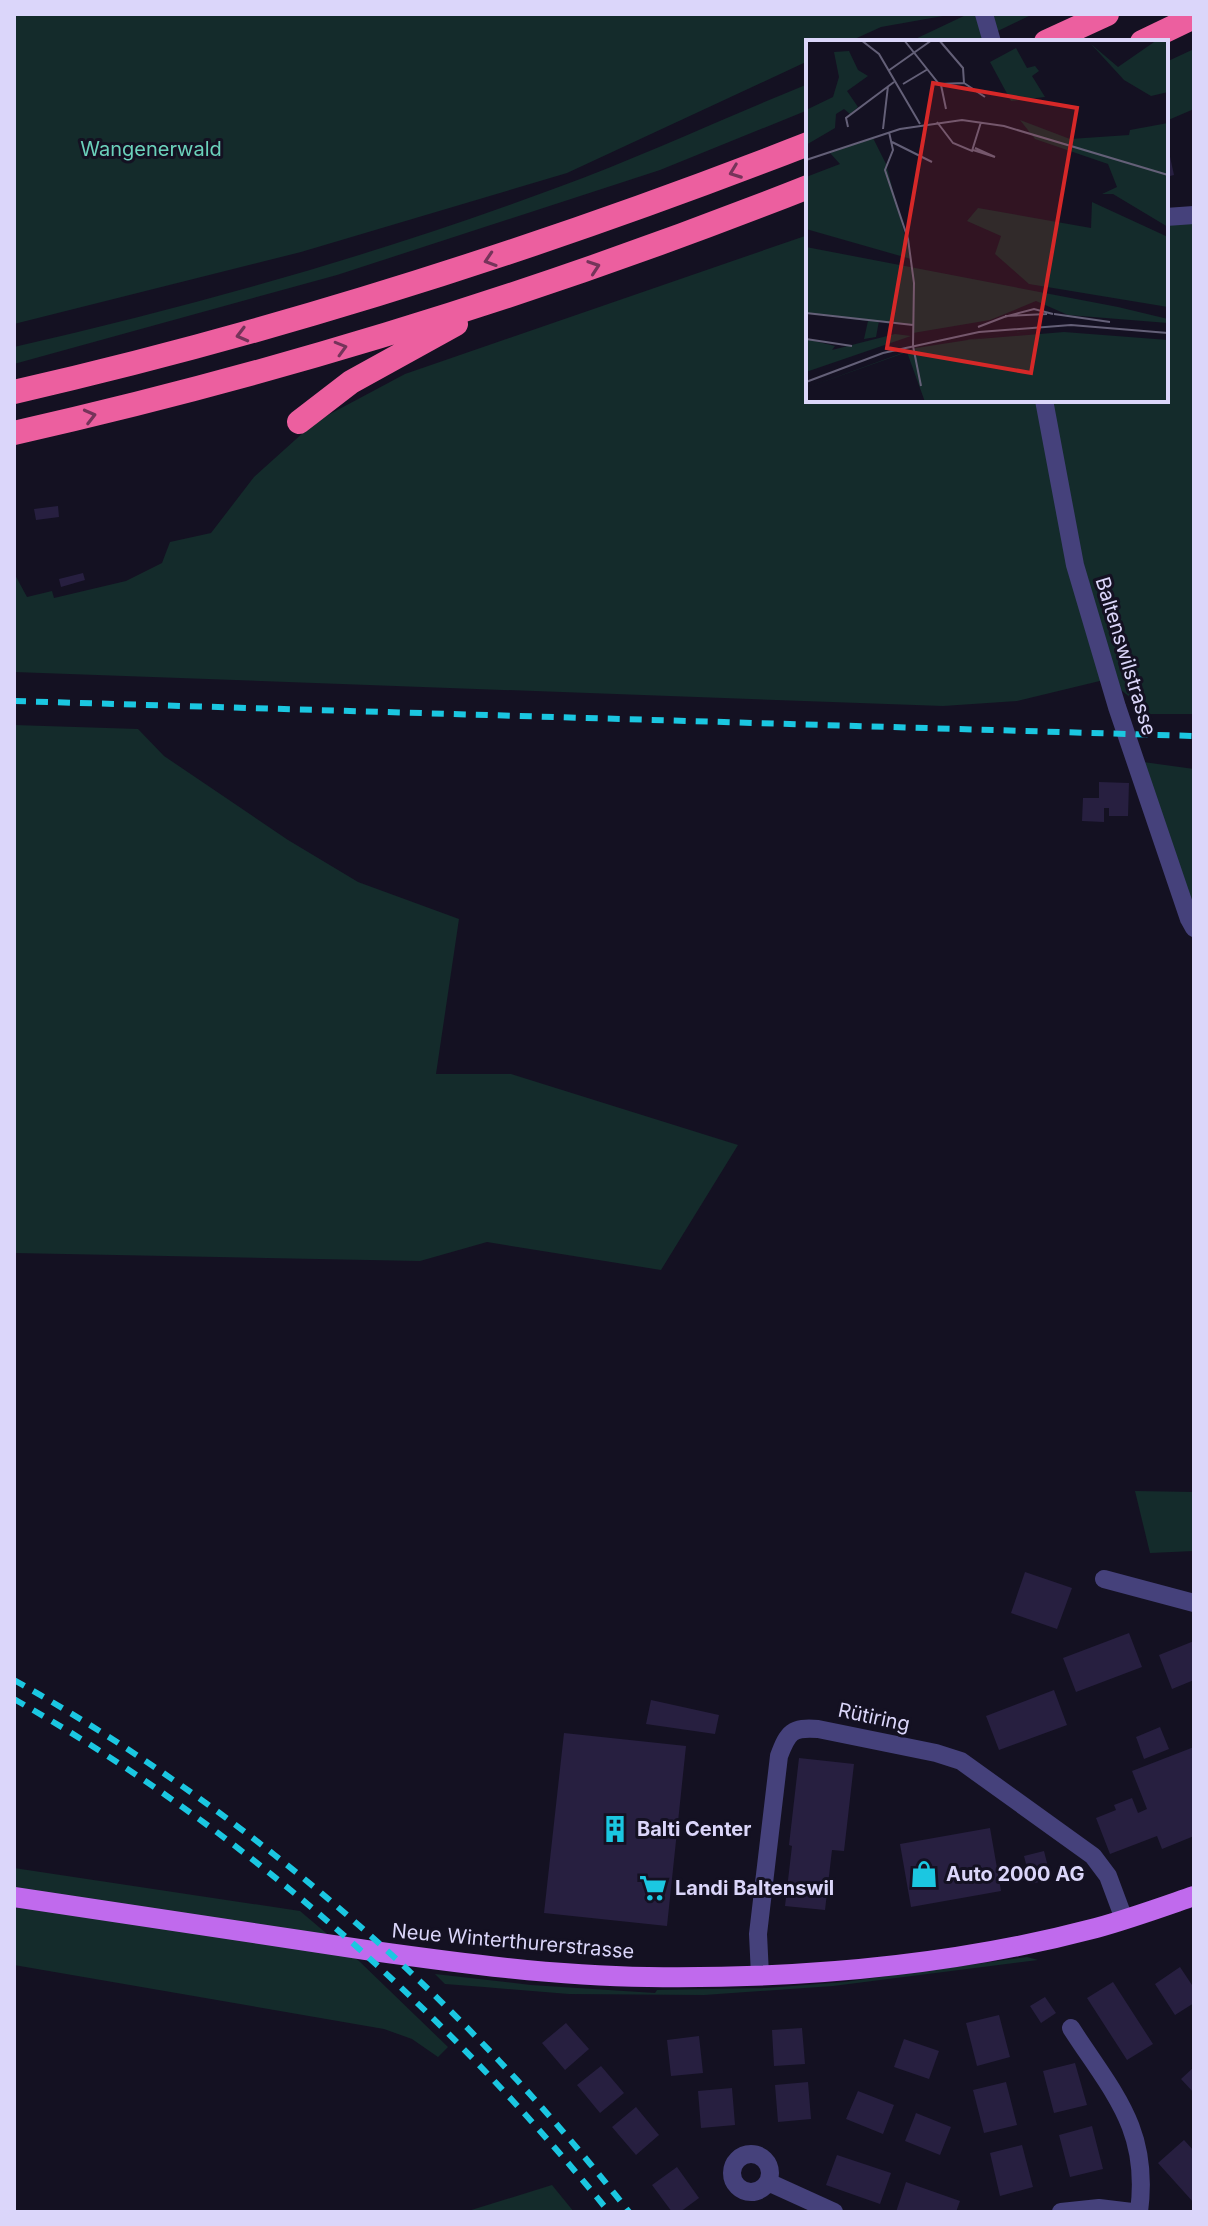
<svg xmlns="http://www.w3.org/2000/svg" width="1208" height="2226" font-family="Inter,sans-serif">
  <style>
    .green { fill: #142b2b }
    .building { fill: #271f40 }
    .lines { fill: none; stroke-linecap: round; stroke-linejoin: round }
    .minor { stroke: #45417b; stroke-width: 18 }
    .primary { stroke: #c06aed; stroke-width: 20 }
    .motorway { stroke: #ec5f9f; stroke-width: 24 }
    .rail { stroke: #1bc7e1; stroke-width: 6; stroke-dasharray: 12 10; stroke-linecap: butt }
    .oneway { stroke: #75345a }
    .labels { text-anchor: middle; stroke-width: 6; stroke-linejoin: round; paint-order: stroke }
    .park-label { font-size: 20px; fill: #6bd1bb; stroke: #141122 }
    .street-label { font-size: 20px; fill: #dbd6fa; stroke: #141122 }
    .poi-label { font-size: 20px; font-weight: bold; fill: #dbd6fa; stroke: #141122; text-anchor: start }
    .inset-road { fill: none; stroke: #646078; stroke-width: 2 }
    .view { fill: #d62828; fill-opacity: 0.15; stroke: #d62828; stroke-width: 4 }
    .inset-edge { fill: none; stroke: #dbd6fa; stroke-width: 4 }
  </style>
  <rect width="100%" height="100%" fill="#141122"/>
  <path class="green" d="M14 14H954L881 27 848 42H808V61L567 173 301 252 14 324Z
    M968 14H1033L975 42H909Z
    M1194 49V109L1166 121V62Z
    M808 84V110L660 170 337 275 14 364V347C198 305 379 254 556 188 641 157 724 118 808 84Z
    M1194 215V714H1150L1108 679 1017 701 943 706 14 672V573L27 597 52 591 54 598 126 581 162 563 170 542 211 533 254 477 315 422 405 374 808 235V400H1166V217Z
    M14 725 138 729 164 756 288 840 358 882 459 919 436 1074H511L738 1145 661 1270 487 1242 420 1261 14 1253Z
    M1136 761 1194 769V928Z
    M1135 1491 1194 1492V1551L1150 1553Z
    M14 1868 300 1911 359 1961 448 2047 438 2057 412 2039 384 2029 14 1965Z
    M1027 1957 1038 1960 833 1986 704 1995 569 1994 484 1987 445 1984 435 1974 531 1985 655 1993 657 1990 766 1988 844 1982Z
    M552 2185 574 2212H465Z"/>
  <path class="building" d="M1167 143 1174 175 1166 177V144Z
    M58 506 59 517 36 520 34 509Z
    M83 573 85 580 61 587 59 579Z
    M1099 782 1129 783 1128 816H1109V808H1104V822L1082 821 1083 798H1099Z
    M1025 1572 1072 1588 1057 1629 1011 1613Z
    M1129 1633 1142 1667 1076 1692 1063 1658Z
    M1194 1641V1680L1172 1689 1159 1655Z
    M1054 1690 1067 1725 999 1750 986 1716Z
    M651 1700 719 1715 715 1734 646 1724Z
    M1160 1727 1169 1749 1144 1759 1136 1737Z
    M564 1733 686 1746 667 1926 544 1913Z
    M1194 1747V1836L1162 1849 1157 1836 1110 1854 1096 1818 1116 1810 1114 1805 1132 1798 1138 1813 1147 1809 1132 1771Z
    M799 1758 854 1764 844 1851 832 1850 825 1910 785 1906 792 1846 789 1845Z
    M990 1828 1001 1891 911 1907 900 1844Z
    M1044 1851 1051 1879 1031 1884 1024 1856Z
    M1180 1967 1194 1988V2003L1175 2015 1155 1984Z
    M1113 1982 1153 2044 1127 2060 1087 1998Z
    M1045 1997 1056 2013 1041 2023 1030 2006Z
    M999 2015 1010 2057 977 2066 966 2023Z
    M566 2023 589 2049 565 2070 542 2043Z
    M802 2028 805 2064 774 2066 772 2030Z
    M699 2036 703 2073 671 2076 667 2040Z
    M904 2039 939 2051 929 2079 894 2067Z
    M1075 2063 1087 2105 1054 2113 1043 2071Z
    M601 2066 624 2093 600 2113 577 2085Z
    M1194 2067V2093L1181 2079Z
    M808 2082 811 2119 778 2122 775 2085Z
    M1006 2082 1017 2125 984 2133 973 2090Z
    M732 2088 735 2125 701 2128 698 2091Z
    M858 2091 894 2105 883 2134 846 2119Z
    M636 2107 659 2135 636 2155 612 2127Z
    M916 2113 951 2127 940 2155 905 2141Z
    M1092 2126 1103 2169 1070 2177 1059 2135Z
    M1184 2140 1194 2151V2203L1158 2163Z
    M1022 2145 1033 2187 1000 2196 990 2153Z
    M837 2155 891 2173 880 2204 826 2185Z
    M677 2167 699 2198 680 2212H672L652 2185Z
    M906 2182 960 2201 956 2212H896Z"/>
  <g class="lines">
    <path class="minor" d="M984 14 992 42
      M1166 217 1194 215
      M1044 400 1075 565 1117 707 1189 919 1194 928
      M1104 1579 1194 1603
      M760 1975 758 1934 779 1756C788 1732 792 1727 818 1729L936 1753 961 1761 1093 1856 1108 1876 1124 1919
      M1071 2028C1113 2093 1150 2129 1139 2212
      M732 2173a19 19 0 1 1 38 0a19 19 0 1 1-38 0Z
      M768 2182 834 2212
      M1061 2212 1099 2208 1132 2212"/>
    <path class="primary" d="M14 1897C131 1915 248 1933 366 1950 459 1963 554 1976 648 1977 797 1979 952 1966 1096 1928 1129 1919 1162 1907 1194 1896"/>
    <path class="motorway" d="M1046 42 1107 14
      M1142 42 1194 17
      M14 392C285 330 549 245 808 144
      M299 422 351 382 456 324
      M14 433C285 372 550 289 808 187"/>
    <path class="rail" d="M14 701 1194 736
      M14 1680C252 1814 461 1997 629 2212
      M14 1699C244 1830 442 2007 609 2212"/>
  </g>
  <defs><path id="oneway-chevron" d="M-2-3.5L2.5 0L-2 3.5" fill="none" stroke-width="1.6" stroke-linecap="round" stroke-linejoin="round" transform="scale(2)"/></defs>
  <g class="oneway">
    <use href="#oneway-chevron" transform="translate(735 172) rotate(159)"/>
    <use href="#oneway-chevron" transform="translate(490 260) rotate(162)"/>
    <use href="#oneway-chevron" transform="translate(594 267) rotate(-19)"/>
    <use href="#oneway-chevron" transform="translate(242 335) rotate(165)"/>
    <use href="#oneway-chevron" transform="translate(341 348) rotate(-16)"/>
    <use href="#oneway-chevron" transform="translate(90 416) rotate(-14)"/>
  </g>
  <defs>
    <g id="building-bare" transform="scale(2.16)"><path d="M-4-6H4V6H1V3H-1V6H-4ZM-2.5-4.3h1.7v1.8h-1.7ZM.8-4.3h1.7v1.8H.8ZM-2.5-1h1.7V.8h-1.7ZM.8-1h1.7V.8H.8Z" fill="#1bc7e1" stroke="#141122" stroke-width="2.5" paint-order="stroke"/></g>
    <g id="shop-bare" transform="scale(2.16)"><path d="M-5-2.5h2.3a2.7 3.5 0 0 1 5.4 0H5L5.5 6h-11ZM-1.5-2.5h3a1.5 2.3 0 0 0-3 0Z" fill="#1bc7e1" stroke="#141122" stroke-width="2.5" paint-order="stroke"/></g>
    <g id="supermarket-bare" transform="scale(2.16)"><path d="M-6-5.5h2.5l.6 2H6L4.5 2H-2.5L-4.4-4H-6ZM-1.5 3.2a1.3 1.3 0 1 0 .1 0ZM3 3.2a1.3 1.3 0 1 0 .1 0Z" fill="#1bc7e1" stroke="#141122" stroke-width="2.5" paint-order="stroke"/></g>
  </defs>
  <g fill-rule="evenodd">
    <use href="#building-bare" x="615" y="1829"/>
    <use href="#shop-bare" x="924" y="1874"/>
    <use href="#supermarket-bare" x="653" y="1888"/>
  </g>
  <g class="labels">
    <g class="park-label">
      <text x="151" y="156">Wangenerwald</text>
    </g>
    <g class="street-label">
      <text transform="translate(1126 656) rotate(73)" y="7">Baltenswilstrasse</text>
      <text transform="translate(874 1717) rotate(12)" y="7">Rütiring</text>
      <text transform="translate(513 1941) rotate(5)" y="7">Neue Winterthurerstrasse</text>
    </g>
    <g class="poi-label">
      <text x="637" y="1836">Balti Center</text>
      <text x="946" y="1881">Auto 2000 AG</text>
      <text x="675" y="1895">Landi Baltenswil</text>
    </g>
  </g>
  <g transform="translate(806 40)">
    <rect width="362" height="362" fill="#141122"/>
    <path d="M351 0H362V52L345 56 318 40 285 4 312 27ZM210 8 221 28 229 26 233 31 226 36 239 57 205 61 184 22ZM43 11 52 30 62 36 41 51 52 67 44 74 38 69 30 74 29 88 0 105V70L27 57 33 37 28 12ZM214 80 264 99 323 95 324 90 362 83V187L307 154H296L311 147 302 124 229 99ZM67 98 80 124 105 219 0 189V137L34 124 24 113ZM286 162 362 197V267L223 244 189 214 195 196 161 181 172 168 285 188ZM0 207 312 267 362 279V283L262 275 230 261 184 280 107 293V285L73 281 70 297 58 299 62 281 0 273ZM234 289 160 300 258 292 362 300V362H119L101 312 0 348 110 308ZM89 294 105 296 0 332V299L29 306 26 310Z" fill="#142b2b"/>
    <path class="inset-road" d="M55 0 73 14 114 84M98 0 133 44 158 43M133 0 157 28 158 43M82 31 126 0M158 43 179 57M97 44 122 29M135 45 140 69M131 82 147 103 166 111 175 82M42 87 40 78 88 42M77 89 82 46M83 92 87 110 79 130 102 199 108 243 107 306 115 346M86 102 126 122M167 110 189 117 169 108M0 120 94 89 156 80 198 86 362 135M0 273 107 285M248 274 304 282M199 276 241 274M198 277 228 269 247 274M172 287 198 277M0 299 46 306M0 342 77 313 173 292 265 285 362 293"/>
    <path class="view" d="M127 43 271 68 225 333 81 308Z"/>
    <rect width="362" height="362" class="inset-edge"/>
  </g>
  <rect width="1208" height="2226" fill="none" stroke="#dbd6fa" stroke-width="32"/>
</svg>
